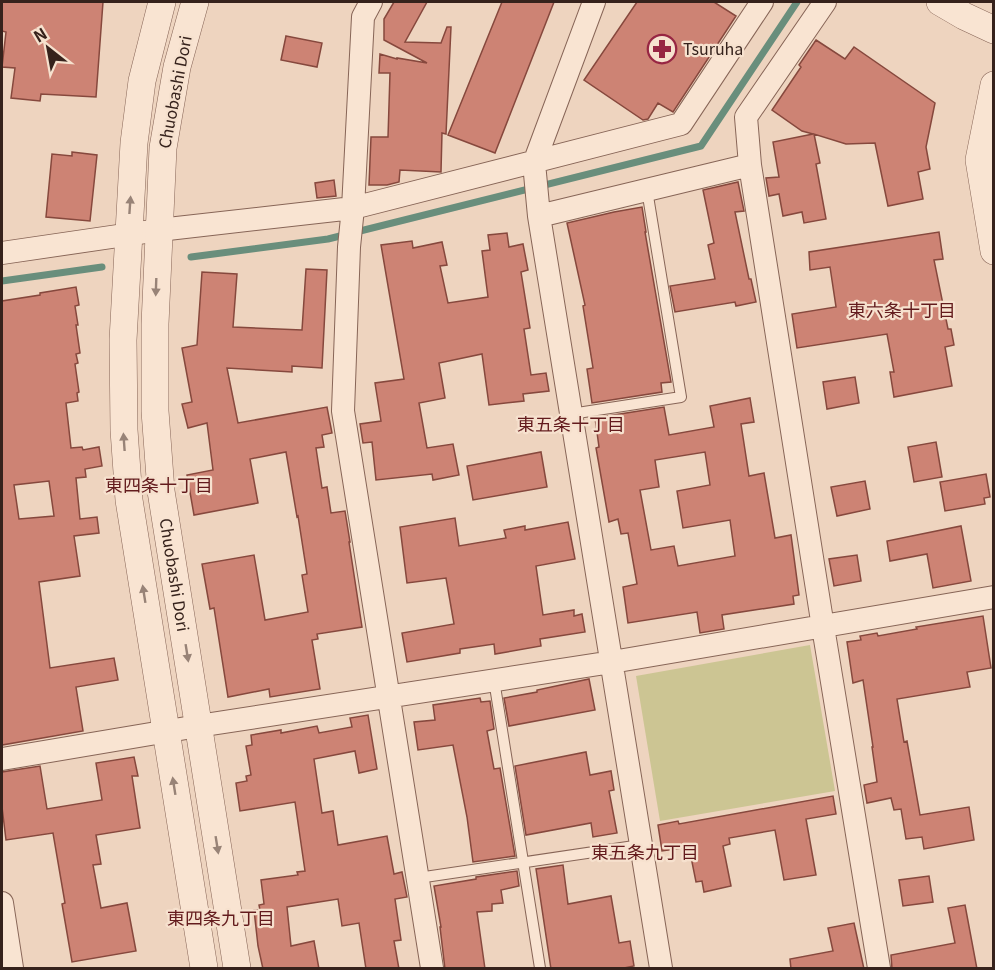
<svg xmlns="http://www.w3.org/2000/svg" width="995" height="970" font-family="Georgia,'Noto Sans JP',serif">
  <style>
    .park { fill: #ccc593 }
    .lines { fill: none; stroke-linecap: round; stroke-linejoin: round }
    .stream { stroke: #698e7c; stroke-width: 7 }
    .building { fill: #cd8374; stroke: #86483d; stroke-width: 1.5; fill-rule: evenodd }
    .service-casing { stroke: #876557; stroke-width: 12 }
    .minor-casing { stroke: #876557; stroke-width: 24 }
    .tertiary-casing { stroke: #876557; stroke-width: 28 }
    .service { stroke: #f9e4d2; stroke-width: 10 }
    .minor { stroke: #f9e4d2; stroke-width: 22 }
    .tertiary { stroke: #f9e4d2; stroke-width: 27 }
    .oneway { fill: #988377 }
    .labels { text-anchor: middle; stroke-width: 4.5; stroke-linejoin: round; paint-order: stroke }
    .poi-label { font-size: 16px; fill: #36221c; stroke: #f6e1ce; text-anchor: start }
    .street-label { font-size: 16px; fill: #36221c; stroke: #f6e1ce }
    .neighbourhood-label { font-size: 18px; fill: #631b1d; stroke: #f6e1ce }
  </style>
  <rect width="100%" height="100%" fill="#eed4bf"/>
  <path class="park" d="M810 645 835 791 660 821 636 676Z"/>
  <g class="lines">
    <path class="stream" d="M191 257 328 239 701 146 797 2
      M2 281 102 267"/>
  </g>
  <path class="building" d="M2 2H103L96 97 41 94 40 101 11 98 15 68 2 67 6 32 2 31Z
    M394 2H427L405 42 441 43 447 27H451L446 134 442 133 441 172 400 170 399 182 387 185H369L371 137H388L390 73H379L380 54 397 59V58L427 63 384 40V19Z
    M502 2H554L495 153 448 135Z
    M637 2H714L736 16 673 112 658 103 648 119 643 120 584 80Z
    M286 36 322 43 317 67 281 60Z
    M816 40 845 59 854 47 935 103 926 147 930 169 918 172 923 199 888 206 875 143 846 144 814 134 820 163 816 164 826 219 804 223 802 212 783 216 779 194 769 196 766 178 779 177 773 142 813 134 802 131 772 110 801 67 799 65Z
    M72 152 97 155 90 221 46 217 52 154 72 156Z
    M334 180 336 196 317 198 315 183Z
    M738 182 744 211 735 212 749 279H751L756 302 736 306 735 302 675 312 670 286 715 279 708 245 714 243 703 190Z
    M642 207 646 232H645L671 382 661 383 662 392 592 403 587 369 593 368 583 306 585 305 567 223 614 212Z
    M939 232 943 259 934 260 948 329H951L954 345 945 347 952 386 894 397 890 372H894L887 334 797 348 792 314 836 307 830 267 810 270 809 252Z
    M507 233 509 247 523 244 528 270 521 272 530 328 524 329 531 375 546 373 549 391 523 394 524 401 489 405 482 354 439 363 445 398 419 403 427 448 453 444 459 475 433 480 432 474 376 480 372 442 363 443 360 424 381 421 375 383 404 379 381 245 412 241 413 248 442 242 447 265 440 266 448 303 488 297 482 251 490 250 488 235Z
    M306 269 327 270 322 368 292 366V372L227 368 238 423 327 407 332 433 322 435 324 447 316 448 322 488 327 487 331 513 345 511 350 542H349L362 627 317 634 318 639 312 640 320 689 270 697 269 689 228 697 214 608 210 609 202 564 254 555 265 620 308 612 302 575 307 574 298 516 297 517 286 452 250 459 258 503 194 515 187 475 213 470 207 423 188 428 182 404 192 402 182 348 197 345 202 272 237 274 233 327 302 330Z
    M76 287 79 305 75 306 78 325H76L80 353 76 354 78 363 75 364 79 392 77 393 78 401 66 403 71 448 82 447 83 450 99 447 102 466 85 469 86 477 76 478 80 519 97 517 99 533 74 536 80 576 39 582 50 668 114 658 118 680 76 687 83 731 2 745V301L40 295V293ZM49 481 54 516 19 519 14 485Z
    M855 377 859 403 827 409 823 382Z
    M750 398 754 422 741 424 749 476 764 473 775 538 791 535 799 595 793 596 794 604 722 615 724 629 700 633 697 612 628 623 623 587 637 584 628 533 621 534 618 519 609 522 596 448 599 447 595 418 664 407 669 435 714 427 710 406ZM705 452 710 485 677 491 683 528 730 520 735 556 678 566 674 546 651 550 640 490 659 487 655 460Z
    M936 442 942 477 914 482 908 447Z
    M541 452 547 487 473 500 467 466Z
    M986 474 990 497 984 498 985 504 945 511 940 482Z
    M865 481 870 509 837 516 831 487Z
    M455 518 459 546 506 538 504 530 525 526V530L568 522 575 559 536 566 543 615 574 610V616L582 614 585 632 540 639 541 646 495 654 494 644 460 649V653L407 662 402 633 454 624 446 578 407 583 400 527Z
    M961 526 971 581 933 588 927 554 890 561 887 541Z
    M857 555 861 581 834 586 829 559Z
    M983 616 991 668 967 672 970 687 897 699 904 742 907 741 920 815 969 807 974 840 924 849 922 837 906 839 901 809 894 810 891 798 867 803 864 785 877 782 872 747H873L863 680 853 683 847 642 861 640 860 636 877 633 878 636 917 629 916 627Z
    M589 679 595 710 509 726 504 698 537 692V690Z
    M480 698 481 702 490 701 494 729 487 731 494 769 500 768 515 856 473 862 467 817 453 745 418 750 414 722 435 720 433 705Z
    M368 715 377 769 359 773 355 751 314 759 322 813 333 811 338 845 387 836 394 874 402 872 407 897 395 899 401 940 394 941 399 969H366L359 923 342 926 338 899 287 907 291 946 314 941 319 969H263L258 946 254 910H260L259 905 264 904 261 880 298 875 297 872 305 871 295 802 240 811 236 783 247 781 246 776 251 775 246 746 252 745 251 735 281 730V733L317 726 319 733 352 727 350 718Z
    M586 752 590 775 611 771 614 790 609 791 617 833 593 837 591 823 526 835 515 766Z
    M134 757 138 776H132L140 828 96 835 101 864 93 865 101 908 127 903 136 951 72 962 62 904 65 903 53 833 6 840 2 807V772L40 766 47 809 102 800 96 763Z
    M833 796 836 814 806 819 816 875 784 880 775 830 729 838 730 844 723 846 731 886 704 892 702 881 696 882 689 847 662 851 658 825 678 821 679 824Z
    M563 865 568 904 611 896 619 943 630 941 634 966 619 969H551L536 869Z
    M517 871 519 886 501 890 503 903 492 904V911L477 912 485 969H445L440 927H441L434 886 476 879V877Z
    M929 876 933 902 903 906 899 880Z
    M965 905 977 969H892L891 955 955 943 948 908Z
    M854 923 864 969H791L790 959 833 951 828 928Z"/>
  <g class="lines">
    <g class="service-casing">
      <path id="service" d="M571 414 681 397 647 190
        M494 680 540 968
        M418 878 641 845"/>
    </g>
    <g class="minor-casing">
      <path id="minor" d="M371 2 363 17 353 208 349 247 343 411 432 968
        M594 2 534 163 539 216 661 968
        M825 2 746 117 750 165 823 627 879 968
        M539 216 750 165
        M2 253 159 230 353 208 681 124 762 2
        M2 759 198 726 612 662 994 597
        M2 903 12 968"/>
    </g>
    <g class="tertiary-casing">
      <g id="tertiary">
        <path d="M162 2 142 81 134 143 123 340 124 430 129 500 204 968"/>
        <path id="s1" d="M195 2 177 67 163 148 155 324V411L161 491 237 968"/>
        <path d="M940 2 964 16 994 30"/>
        <path d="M994 85 979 160 994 251"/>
      </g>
    </g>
    <use href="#service" class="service"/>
    <use href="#minor" class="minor"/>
    <use href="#tertiary" class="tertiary"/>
  </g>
  <defs><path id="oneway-solid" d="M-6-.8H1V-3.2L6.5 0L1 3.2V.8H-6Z" transform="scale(1.5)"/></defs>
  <g class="oneway">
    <use href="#oneway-solid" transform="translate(130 205) rotate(-86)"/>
    <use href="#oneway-solid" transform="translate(156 287) rotate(92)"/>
    <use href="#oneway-solid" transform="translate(124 442) rotate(-94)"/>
    <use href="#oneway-solid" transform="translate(144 594) rotate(-99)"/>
    <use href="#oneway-solid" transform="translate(187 653) rotate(81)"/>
    <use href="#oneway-solid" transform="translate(174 786) rotate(-99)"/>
    <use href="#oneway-solid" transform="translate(217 845) rotate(81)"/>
  </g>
  <defs>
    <g id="pharmacy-ring" transform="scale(1.5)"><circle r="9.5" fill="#f6e1ce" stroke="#972643" stroke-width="1.5"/><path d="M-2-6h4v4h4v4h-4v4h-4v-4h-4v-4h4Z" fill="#972643"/></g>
  </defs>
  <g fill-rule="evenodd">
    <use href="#pharmacy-ring" x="662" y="49"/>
  </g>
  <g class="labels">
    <g class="poi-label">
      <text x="683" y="55">Tsuruha</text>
    </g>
    <g class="street-label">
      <text transform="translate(175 92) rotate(-79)" y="6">Chuobashi Dori</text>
      <text dy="6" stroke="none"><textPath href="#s1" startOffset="578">Chuobashi Dori</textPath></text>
    </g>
    <g class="neighbourhood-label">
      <text x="902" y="317">東六条十丁目</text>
      <text x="571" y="431">東五条十丁目</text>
      <text x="159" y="492">東四条十丁目</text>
      <text x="645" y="859">東五条九丁目</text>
      <text x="221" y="925">東四条九丁目</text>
    </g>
  </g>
  <rect width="995" height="970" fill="none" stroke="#36221c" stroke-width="6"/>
  <g transform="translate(48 48) rotate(329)" stroke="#f6e1ce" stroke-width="4.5" paint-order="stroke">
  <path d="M0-4.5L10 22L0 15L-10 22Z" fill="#36221c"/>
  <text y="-9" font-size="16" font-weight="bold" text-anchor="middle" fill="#36221c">N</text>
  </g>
</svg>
